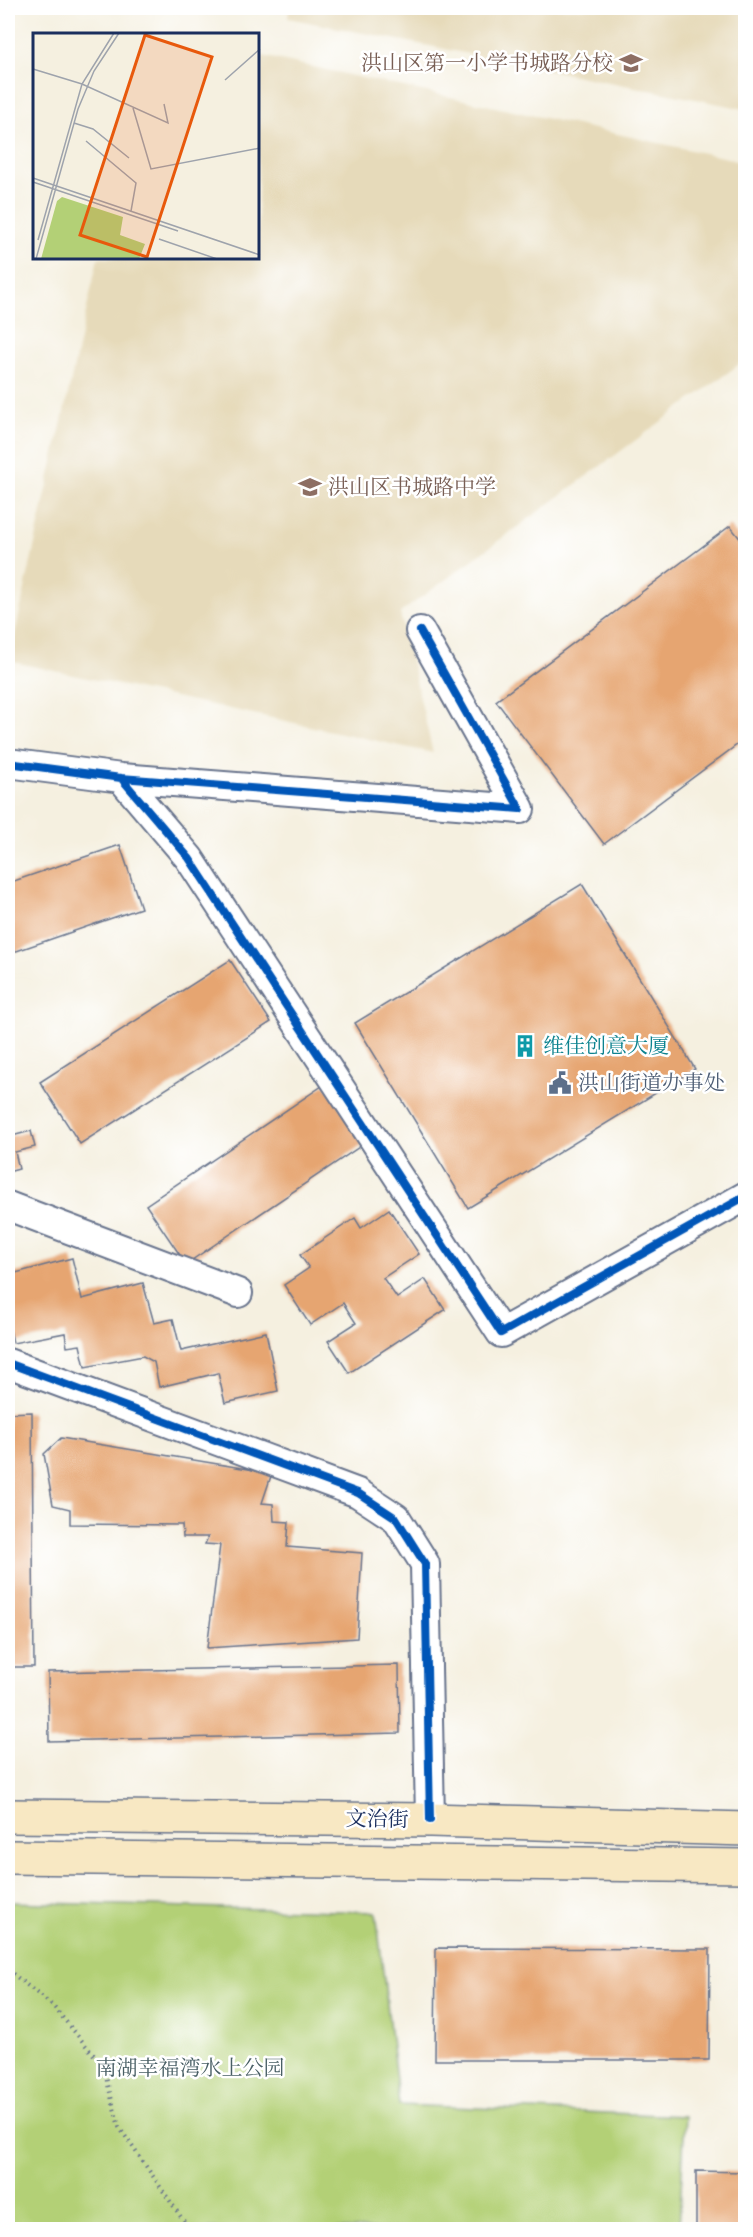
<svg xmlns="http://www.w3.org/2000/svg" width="753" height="2237" font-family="Vollkorn,'Noto Serif SC',serif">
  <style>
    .built { fill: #e6daba }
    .green { fill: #b3d076; stroke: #67806a; stroke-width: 1.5 }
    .building { fill: #e6a571 }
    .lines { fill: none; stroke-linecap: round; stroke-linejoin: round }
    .street-casing { stroke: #67738c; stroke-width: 32 }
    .secondary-casing { stroke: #67738c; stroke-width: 36 }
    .path { stroke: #67738c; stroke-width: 4; stroke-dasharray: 1.5 4.5; stroke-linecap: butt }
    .street { stroke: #fff; stroke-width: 28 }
    .secondary { stroke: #f8e8c3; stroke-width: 33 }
    .cycleway-casing { stroke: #fff; stroke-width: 11 }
    .cycleway { stroke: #0057b8; stroke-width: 8 }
    .labels { text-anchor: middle; stroke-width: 5; stroke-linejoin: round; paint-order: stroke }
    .education-label { font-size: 21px; fill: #785e54; stroke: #fff; text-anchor: end }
    .culture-label { font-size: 21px; fill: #0d838f; stroke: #fff; text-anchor: start }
    .service-label { font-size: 21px; fill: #4e5e75; stroke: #fff; text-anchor: start }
    .street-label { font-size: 21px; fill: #1b2f5e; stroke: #fff }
    .park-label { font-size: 21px; fill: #495f65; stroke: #fff }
    .inset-road { fill: none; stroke: #9ea3ac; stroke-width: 1.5 }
    .view { fill: #e8590c; fill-opacity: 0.15; stroke: #e8590c; stroke-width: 3 }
    .inset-edge { fill: none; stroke: #1b2f5e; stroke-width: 3 }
  </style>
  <rect width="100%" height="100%" fill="#fff"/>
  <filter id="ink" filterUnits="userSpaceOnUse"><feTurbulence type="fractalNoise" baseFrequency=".0167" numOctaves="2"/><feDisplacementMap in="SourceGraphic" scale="12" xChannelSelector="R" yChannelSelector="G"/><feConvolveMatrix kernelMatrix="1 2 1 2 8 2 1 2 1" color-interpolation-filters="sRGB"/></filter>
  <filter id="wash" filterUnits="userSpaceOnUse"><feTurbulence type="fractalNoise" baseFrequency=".008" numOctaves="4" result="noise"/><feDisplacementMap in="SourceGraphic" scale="24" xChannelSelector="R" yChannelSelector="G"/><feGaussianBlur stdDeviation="1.35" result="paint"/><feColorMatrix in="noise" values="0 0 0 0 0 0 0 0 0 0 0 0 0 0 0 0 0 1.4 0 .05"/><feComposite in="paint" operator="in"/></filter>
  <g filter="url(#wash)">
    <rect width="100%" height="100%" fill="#f5f0e0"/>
    <path class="built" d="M289 8H745V109L288 18Z
      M258 55 745 162V360L400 613 433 753 9 661 98 258H258Z"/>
    <path class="green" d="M8 1902 376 1912 399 2105 685 2116 679 2229H8Z"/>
    <g id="blocks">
      <path class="building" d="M730 526 746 546V738L604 844 496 701Z
        M120 845 141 908 8 954V883Z
        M582 884 695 1069 468 1208 355 1023Z
        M230 960 271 1022 80 1144 40 1082Z
        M325 1084 365 1143 186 1264 146 1205Z
        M31 1131 35 1147 15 1152 19 1169 8 1172V1137Z
        M389 1209 419 1254 383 1278 397 1298 425 1279 445 1310 349 1373 328 1341 356 1323 343 1303 310 1325 284 1285 309 1268 300 1255 355 1218 361 1228Z
        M72 1258 82 1299 143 1283 154 1323 173 1319 181 1351 266 1332 278 1391 225 1403 218 1373 159 1387 154 1362 143 1356 85 1367 80 1345 67 1347 65 1333 13 1343 8 1320V1275Z
        M32 1412 34 1667H8V1413Z
        M61 1438 272 1473 262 1503 273 1504 274 1521 289 1522 287 1547 362 1553 357 1638 207 1648 220 1545 205 1544 208 1537H183L182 1525 70 1524V1509L53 1505 44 1454Z
        M399 1665 400 1733 49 1741 48 1672Z
        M436 1948 710 1949 709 2060H435Z
        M696 2171 746 2172V2230H696Z"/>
    </g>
  </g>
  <g filter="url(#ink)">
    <use href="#blocks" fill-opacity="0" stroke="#67738c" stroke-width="1.5"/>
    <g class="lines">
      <g class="street-casing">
        <path id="street" d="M8 763 121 778 520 809 420 631
          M121 778 189 858 501 1333 746 1196
          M8 1206 238 1293
          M8 1363 358 1493 396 1518 425 1564 430 1820"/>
      </g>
      <g class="secondary-casing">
        <path id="secondary" d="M8 1816 430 1820 746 1829
          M8 1857 746 1866"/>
      </g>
      <path class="path" d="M8 1970 53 2006 103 2066 119 2127 190 2230"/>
      <use href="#street" class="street"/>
      <use href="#secondary" class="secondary"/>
      <g class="cycleway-casing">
        <path id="cycleway" d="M8 763 121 778 520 809 420 631
          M121 778 189 858 501 1333 746 1196
          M8 1363 358 1493 396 1518 425 1564 430 1820"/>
      </g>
      <use href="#cycleway" class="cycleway"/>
    </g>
  </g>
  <defs>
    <g id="school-bare" transform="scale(1.8)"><path d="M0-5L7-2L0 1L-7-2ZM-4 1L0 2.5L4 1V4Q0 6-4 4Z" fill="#8d6e63" stroke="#fff" stroke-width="2.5" paint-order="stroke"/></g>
    <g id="building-bare" transform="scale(1.8)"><path d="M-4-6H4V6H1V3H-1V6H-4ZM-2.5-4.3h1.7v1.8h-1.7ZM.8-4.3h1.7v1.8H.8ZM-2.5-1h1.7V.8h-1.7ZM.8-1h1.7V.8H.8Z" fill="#0f9aa8" stroke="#fff" stroke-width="2.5" paint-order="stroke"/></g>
    <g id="civic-bare" transform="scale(1.8)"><path d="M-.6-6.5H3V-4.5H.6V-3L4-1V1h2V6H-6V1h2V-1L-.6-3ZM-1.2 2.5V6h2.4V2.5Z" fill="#5c6f8a" stroke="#fff" stroke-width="2.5" paint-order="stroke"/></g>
  </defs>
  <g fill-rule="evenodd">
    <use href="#school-bare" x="631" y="63"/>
    <use href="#school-bare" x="310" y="487"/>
    <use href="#building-bare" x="525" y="1046"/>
    <use href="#civic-bare" x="560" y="1083"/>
  </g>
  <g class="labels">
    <g class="education-label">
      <text x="613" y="70">洪山区第一小学书城路分校</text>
      <text x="328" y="494" text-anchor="start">洪山区书城路中学</text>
    </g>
    <g class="culture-label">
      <text x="543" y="1053">维佳创意大厦</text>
    </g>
    <g class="service-label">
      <text x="578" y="1090">洪山街道办事处</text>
    </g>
    <g class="street-label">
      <text transform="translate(377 1819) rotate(1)" y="7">文治街</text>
    </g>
    <g class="park-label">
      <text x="190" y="2075">南湖幸福湾水上公园</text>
    </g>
  </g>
  <g transform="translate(33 33)">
    <rect width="226" height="226" fill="#f5f0e0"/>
    <path d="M29 164 90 184 87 202 112 211 106 226H8L24 168Z" fill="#b3d076"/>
    <path class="inset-road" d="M0 36 49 51 135 90 131 71M192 47 227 16M100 75 118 136 227 115M41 90 60 96 96 125M53 108 103 150 98 178M0 145 227 222M0 149 145 198M126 206 184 226M5 207 49 51 81 0M3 226 45 76 61 38 86 0"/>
    <path class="view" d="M112 2 179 24 114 224 47 202Z"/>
    <rect width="226" height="226" class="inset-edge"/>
  </g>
  <rect width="753" height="2237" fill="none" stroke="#fff" stroke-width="30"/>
</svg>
